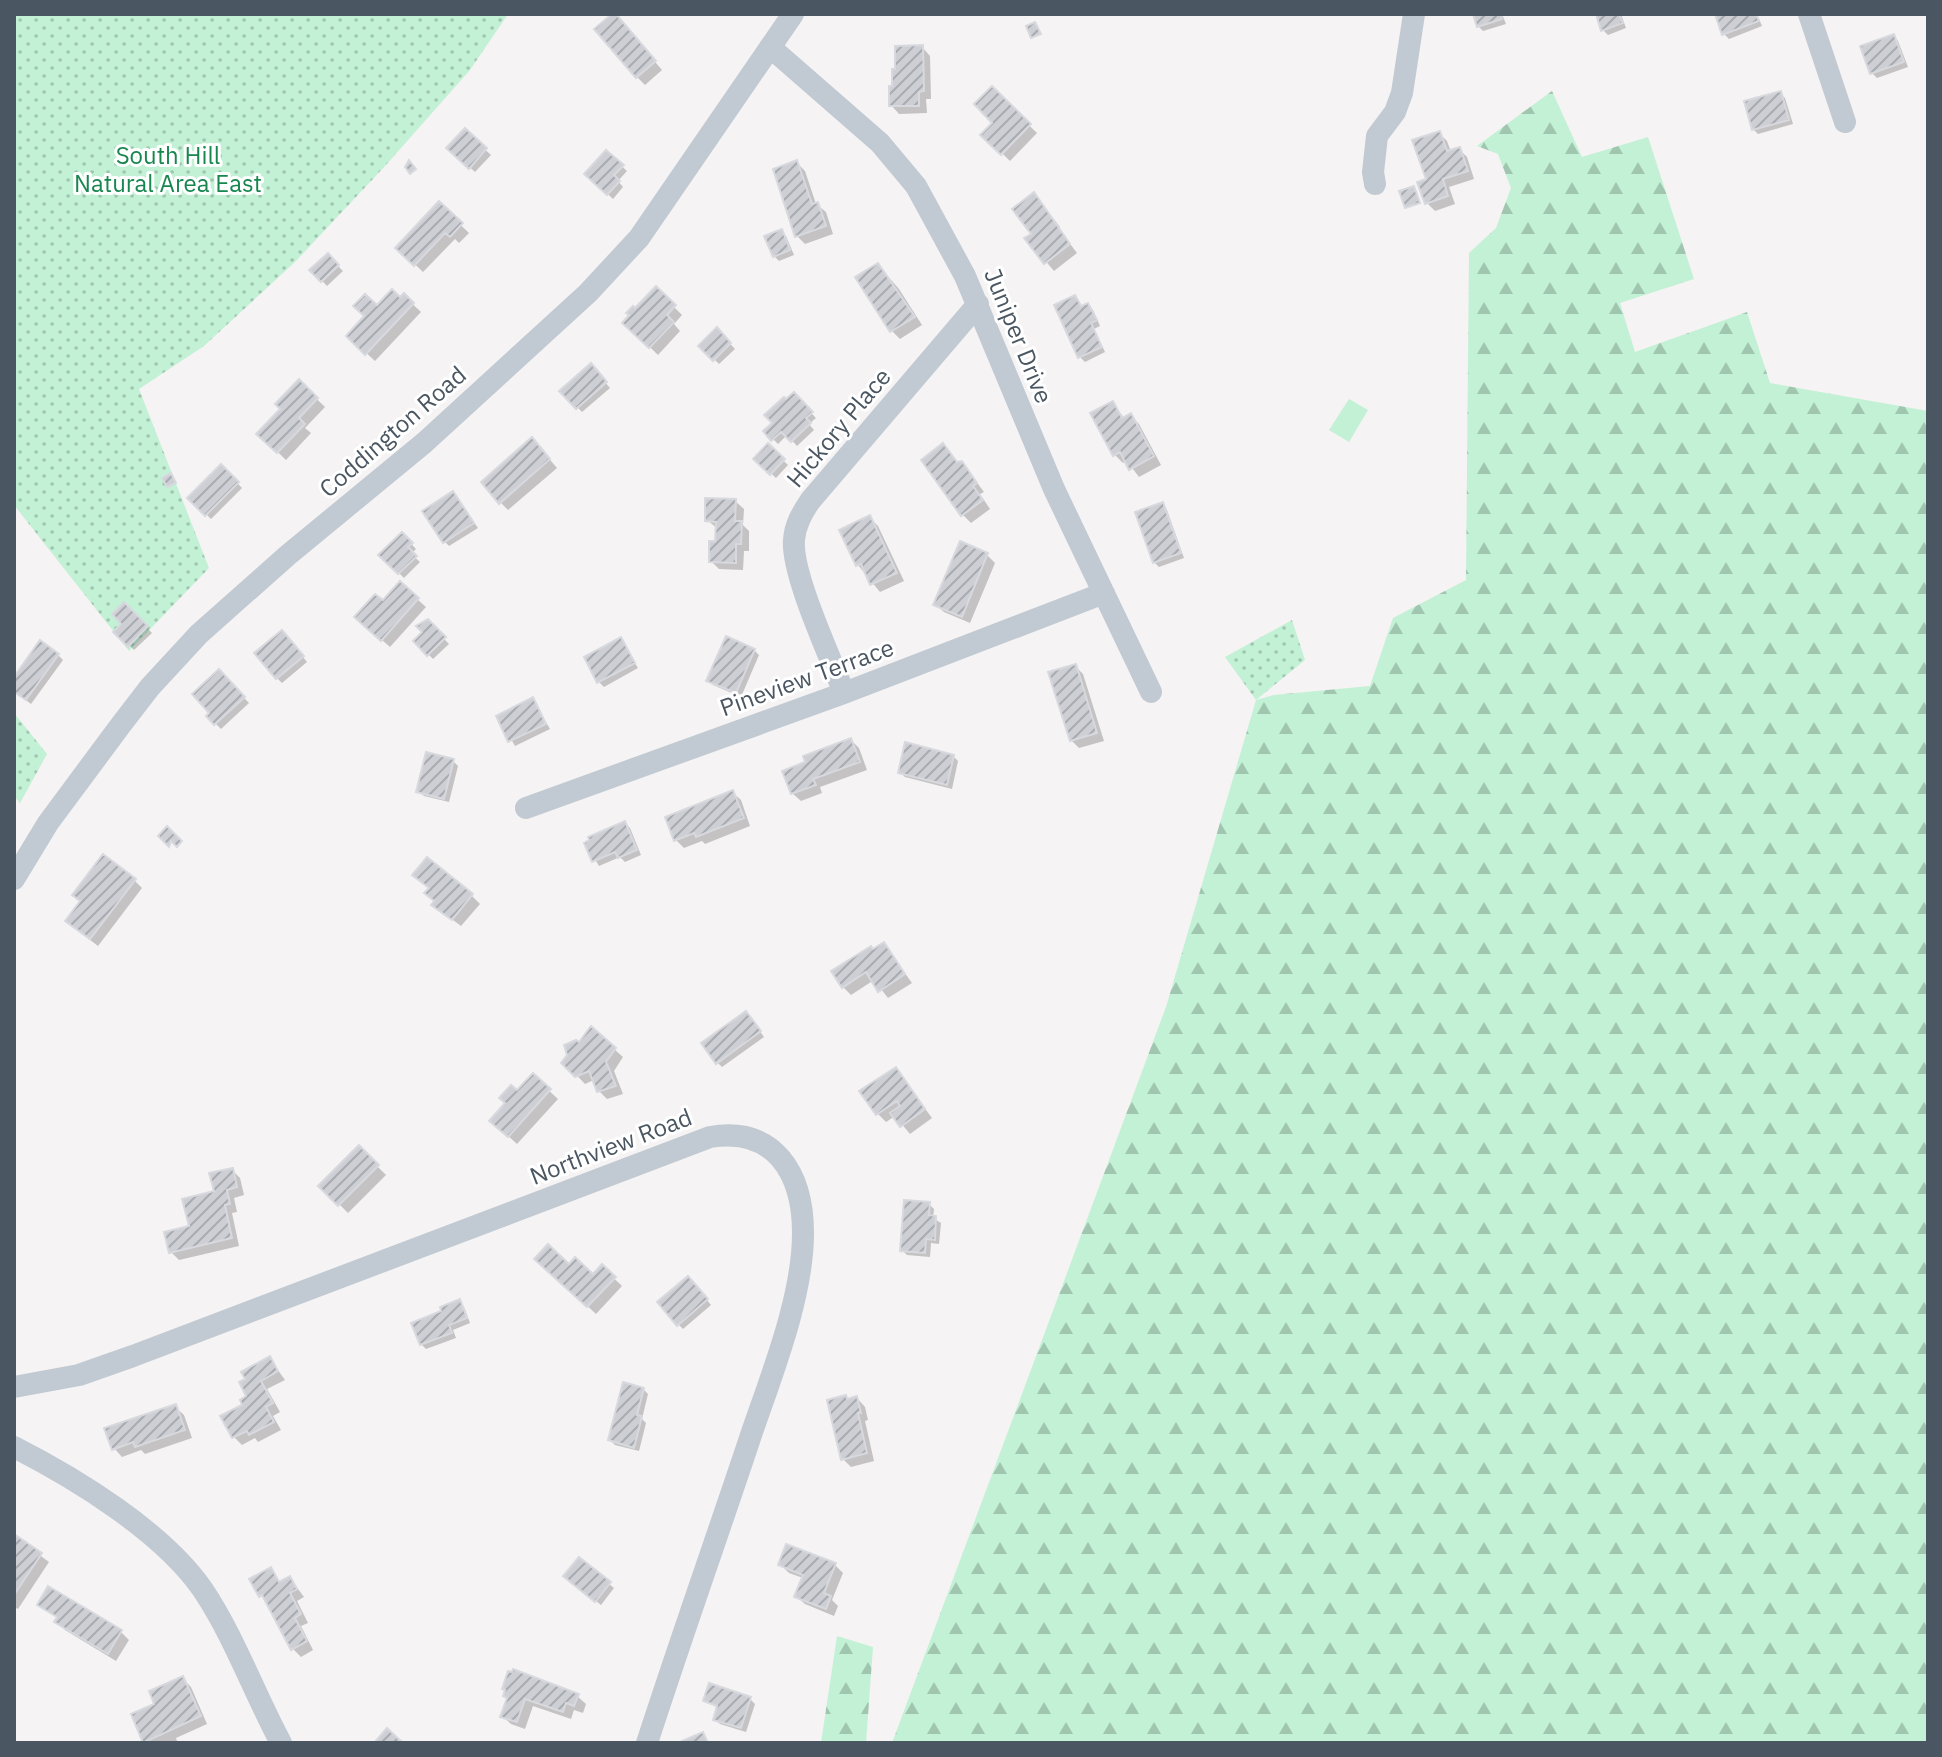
<svg xmlns="http://www.w3.org/2000/svg" width="1942" height="1757" font-family="'IBM Plex Sans',sans-serif">
  <style>
    .green { fill: #c3f1d5 }
    .forest { fill: url(#forest-firs) }
    .park { fill: url(#park-dots) }
    .shadow { fill: #0003 }
    .building { fill: url(#building-hatch); stroke: #d7d9de; stroke-width: 2 }
    .lines { fill: none; stroke-linecap: round; stroke-linejoin: round }
    .minor { stroke: #c1cad2; stroke-width: 22 }
    .labels { text-anchor: middle; stroke-width: 6; stroke-linejoin: round; paint-order: stroke }
    .park-label { font-size: 24px; fill: #17864f; stroke: #fff }
    .street-label { font-size: 24px; fill: #4a5661; stroke: #fff }
  </style>
  <defs>
    <pattern id="forest-firs" width="22" height="20" patternUnits="userSpaceOnUse" patternTransform="scale(2)"><rect width="22" height="20" fill="#c3f1d5"/><path d="M5 1l3.5 6h-7zM16 11l3.5 6h-7z" fill="#a0c6b0"/></pattern>
    <pattern id="park-dots" width="8" height="8" patternUnits="userSpaceOnUse" patternTransform="scale(2)"><rect width="8" height="8" fill="#c3f1d5"/><path d="M2 2h.1M6 6h.1" fill="none" stroke="#a0c6b0" stroke-width="1.8" stroke-linecap="round"/></pattern>
    <pattern id="building-hatch" width="6" height="6" patternUnits="userSpaceOnUse" patternTransform="scale(2)"><rect width="6" height="6" fill="#cdcfd5"/><path d="M-1 1l2-2M0 6l6-6M5 7l2-2" fill="none" stroke="#a8abb0"/></pattern>
  </defs>
  <rect width="100%" height="100%" fill="#f5f3f3"/>
  <path class="green" d="M1349 399 1368 410 1349 442 1329 430Z"/>
  <path class="forest" d="M1552 91 1582 157 1648 137 1694 279 1620 303 1635 352 1747 312 1770 383 1928 411V1743H892L1166 1007 1256 700 1274 695 1370 686 1393 618 1466 580 1469 253 1496 228 1511 188 1498 154 1477 146Z
    M837 1636 873 1647 866 1743H821Z"/>
  <path class="park" d="M14 14H508L470 70 386 165 295 262 204 346 139 389 209 568 129 651 14 505Z
    M1292 620 1305 660 1256 700 1225 657Z
    M14 713 47 754 20 803 14 796Z"/>
  <path class="shadow" d="M1475 14H1502L1506 24 1483 31 1478 26Z
    M1598 14H1621L1626 28 1608 35 1603 30Z
    M1717 14H1757L1762 26 1729 39 1724 34Z
    M622 23 662 70 645 85 637 77Z
    M1893 36 1898 41 1908 67 1877 78 1872 73Z
    M922 47 930 56 931 99H926L927 113 899 114 891 105Z
    M992 89 1037 133 1010 161 983 135 995 123Z
    M1780 93 1785 98 1793 124 1758 134 1753 129Z
    M465 131 491 155 475 172 449 148Z
    M1439 133 1447 141 1451 152 1459 149 1467 157 1474 179 1449 187 1455 204 1435 211 1427 203 1428 180Z
    M606 152 627 171 618 181 623 187 613 199 587 174Z
    M797 163 805 171 816 204 826 212 833 234 805 244 797 236Z
    M1034 194 1060 227 1058 228 1077 253 1054 271 1027 239 1033 234Z
    M439 204 469 233 459 243 455 239 423 272 398 248Z
    M781 231 786 236 794 255 779 261 774 256Z
    M328 256 343 271 327 286 312 270Z
    M878 265 899 289 922 325 900 339 892 331 858 278Z
    M656 289 682 315 674 324 680 331 658 355 625 323Z
    M404 296 421 312 375 361 348 336 377 308Z
    M1075 297 1083 308 1088 305 1093 310 1100 326 1094 329 1105 352 1085 362 1080 357Z
    M717 330 735 349 719 364 701 346Z
    M591 366 610 388 582 412 562 391Z
    M299 382 325 407 305 428 311 433 286 460 259 434 283 409Z
    M794 395 816 418 809 424 814 430 797 446 787 435 778 444 766 432Z
    M1112 403 1125 419 1131 416 1139 424 1161 465 1139 477 1126 460 1123 463 1114 454Z
    M768 446 788 465 776 478 756 459Z
    M943 446 958 464 961 463 969 472 984 492 980 494 990 509 971 523 963 515Z
    M540 448 557 468 508 510 500 502Z
    M221 466 242 488 211 519 190 498Z
    M453 493 478 528 449 546 445 542Z
    M735 501 744 509 743 525 749 531V551H744L743 570 719 569 711 561 718 529 707 520Z
    M1162 505 1167 510 1184 558 1159 567 1154 562Z
    M870 518 878 526 904 581 880 592 858 565 842 531Z
    M402 534 416 549 411 554 420 562 404 578 381 555Z
    M961 544 987 555 995 563 970 623 944 612 935 604Z
    M400 584 426 607 390 647 365 625Z
    M124 605 152 633 134 650 116 632 124 624Z
    M428 622 449 644 433 659 415 641 424 632Z
    M287 637 307 662 282 683 277 678Z
    M620 640 638 668 604 687 599 682Z
    M754 650 759 655 741 697 713 685 708 680Z
    M58 655 63 660 31 704 14 691V680Z
    M1075 666 1083 674 1104 741 1079 748 1071 740Z
    M219 672 249 703 221 729 208 716Z
    M533 700 550 729 515 746 498 717Z
    M851 740 859 748 867 770 820 787 822 793 801 801 792 793Z
    M953 756 958 761 952 789 905 777 900 772Z
    M453 761 458 766 449 802 424 796 419 791Z
    M732 792 741 800 750 826 705 844 702 841 684 848 676 840Z
    M625 823 630 828 641 855 625 862 620 857 599 866 586 844Z
    M134 880 142 888 98 946 76 929Z
    M472 896 480 904 461 926 433 905Z
    M884 944 912 983 888 998 874 980 851 995 843 987 873 951Z
    M751 1018 764 1037 722 1067 717 1062Z
    M614 1049 623 1057 614 1071 623 1094 607 1099 599 1091 594 1080 585 1084 564 1062Z
    M896 1070 932 1118 910 1134 895 1116 886 1122 878 1114Z
    M533 1076 558 1099 517 1144 492 1121Z
    M359 1148 386 1175 348 1213 321 1186Z
    M232 1170 240 1178 244 1195 234 1198 237 1212 232 1213 239 1246 179 1260 171 1252Z
    M929 1204 934 1209 933 1218 941 1223 939 1244 931 1243 930 1257 907 1255 902 1250Z
    M537 1259 569 1266 593 1277 602 1267 622 1286 596 1314Z
    M693 1283 711 1305 683 1329 678 1324Z
    M459 1302 464 1307 470 1323 453 1330 456 1338 426 1349 421 1344 444 1313Z
    M270 1359 285 1380 267 1389 280 1412 273 1416 281 1430 258 1442 255 1438 242 1445 234 1437 223 1417 245 1405Z
    M643 1389 648 1394 642 1419 646 1423 639 1451 615 1445 610 1440Z
    M845 1397 848 1400 857 1398 865 1407 868 1420 865 1421 874 1461 851 1467 842 1458Z
    M175 1407 184 1415 192 1438 145 1454 141 1450 122 1457 114 1448Z
    M14 1536 49 1562 18 1609 14 1607Z
    M834 1564 843 1573 832 1600 838 1606 834 1616 805 1604 796 1596 803 1578 789 1573 781 1565Z
    M270 1570 281 1583 290 1578 304 1597 297 1601 308 1623 301 1626 313 1650 301 1657 293 1649 269 1604 261 1596Z
    M571 1581 609 1584 614 1588 601 1605Z
    M40 1604 121 1632 129 1640 116 1661 65 1630 57 1622 59 1619Z
    M514 1672 577 1696 586 1704 583 1713 574 1710 571 1719 533 1706 525 1729 511 1724 502 1716Z
    M183 1679 191 1687 207 1724 176 1738 177 1741 171 1743H146L133 1715 157 1705Z
    M750 1699 755 1704 746 1732 720 1724 715 1719 718 1708 706 1701Z"/>
  <path class="building" d="M612 14H616L656 61 636 78 594 29Z
    M1473 14H1501L1502 19 1477 27Z
    M1596 14H1619L1623 23 1601 31Z
    M1715 14H1756L1759 21 1722 35Z
    M1035 22 1041 34 1031 38 1026 26Z
    M1894 34 1904 62 1870 74 1860 46Z
    M923 45 924 91 919 92V106H889V86H892V69H895V46Z
    M992 86 1031 124 1001 155 980 135 992 123 974 104Z
    M1781 91 1789 120 1752 130 1744 101Z
    M465 128 487 148 469 169 446 148Z
    M1440 131 1447 151 1460 147 1468 171 1443 179 1448 196 1425 204 1417 182 1426 179 1412 140Z
    M606 150 624 165 614 175 620 181 607 195 584 174Z
    M409 160 416 169 410 174 405 167Z
    M797 160 812 204 818 202 826 226 795 237 773 169Z
    M1414 186 1420 203 1405 208 1399 191Z
    M1034 192 1070 244 1044 264 1024 238 1031 234 1012 209Z
    M439 201 463 223 450 237 445 233 414 266 395 248Z
    M782 229 790 250 773 257 764 236Z
    M328 253 339 265 321 282 309 270Z
    M878 263 915 317 890 332 855 277Z
    M656 286 676 305 667 315 674 322 649 348 622 323 629 315 626 313 633 306 635 308Z
    M392 289 400 297 404 293 414 303 365 355 346 336 364 316 353 306 365 294 377 305Z
    M1075 295 1081 306 1088 303 1097 320 1091 323 1102 347 1078 358 1054 305Z
    M717 327 731 343 713 361 698 346Z
    M591 363 607 382 576 409 559 391Z
    M299 379 318 398 299 418 305 424 277 453 256 434 280 409 275 404Z
    M794 392 813 412 806 418 811 423 791 442 781 432 771 441 763 431 772 423 764 415 784 397 786 399Z
    M1113 401 1122 418 1131 413 1154 456 1129 470 1120 452 1113 456 1090 413Z
    M532 437 550 459 499 504 481 482Z
    M768 443 785 459 770 475 753 459Z
    M943 443 957 462 962 461 977 483 973 486 983 500 961 516 921 460Z
    M221 464 239 482 205 516 187 498Z
    M171 473 176 483 167 487 162 478Z
    M453 491 474 523 443 543 422 511Z
    M705 498 736 499 735 521H742L741 544H736V563L709 562V541H715L716 522 705 521Z
    M1163 502 1181 553 1153 563 1135 512Z
    M870 515 897 573 870 585 861 564 856 566 839 530Z
    M402 532 413 543 408 547 417 556 398 574 378 555Z
    M960 541 988 553 962 617 933 605Z
    M400 581 419 598 381 641 354 617 375 594 383 600Z
    M124 602 148 626 128 647 113 632 121 624 112 614Z
    M428 619 446 637 427 656 413 641 422 632 416 626Z
    M282 630 304 656 276 679 254 653Z
    M726 636 755 649 736 693 706 681Z
    M621 637 635 663 597 683 584 657Z
    M40 640 59 654 26 700 14 692V677Z
    M1076 664 1097 733 1070 741 1048 672Z
    M219 669 245 697 214 725 206 716 209 713 192 694Z
    M533 697 546 724 508 742 496 716Z
    M851 738 860 762 813 779 816 785 791 794 782 771 805 762 803 756Z
    M905 742 954 755 947 785 898 773Z
    M426 752 454 759 444 799 416 792Z
    M733 790 744 818 696 837 694 833 674 841 665 817Z
    M625 821 637 850 618 858 615 852 592 862 584 843 589 840 588 837Z
    M167 826 182 841 177 847 171 841 169 847 158 836Z
    M103 854 136 879 90 939 65 921 80 901 72 895Z
    M427 857 473 894 452 920 431 905 434 901 424 893 429 888 412 875Z
    M884 942 905 974 878 992 866 972 842 988 831 971 871 946 873 949Z
    M746 1011 761 1031 716 1064 701 1043Z
    M591 1026 616 1048 606 1062 616 1086 597 1092 589 1071 575 1077 561 1063 567 1055 564 1045 576 1040 579 1042Z
    M896 1067 925 1109 900 1127 890 1113 900 1106 897 1101 876 1115 859 1091Z
    M533 1073 551 1089 508 1137 489 1121 505 1103 499 1098 511 1085 517 1090Z
    M359 1145 379 1165 338 1206 318 1186Z
    M233 1168 237 1187 227 1190 230 1204 225 1205 232 1238 169 1253 164 1232 189 1226 182 1199 214 1191 209 1173Z
    M904 1200 930 1202 929 1215 936 1216 935 1240 926 1239 925 1253 900 1251Z
    M548 1244 569 1264 575 1257 593 1274 602 1264 616 1277 587 1307 534 1259Z
    M688 1276 708 1299 677 1326 657 1302Z
    M460 1299 467 1318 449 1325 452 1333 420 1345 411 1323 441 1311 440 1307Z
    M270 1356 278 1371 261 1381 273 1403 266 1407 274 1422 249 1435 247 1431 232 1438 220 1416 242 1405 240 1400 246 1396 239 1382 245 1379 241 1372Z
    M623 1382 644 1388 637 1415 642 1416 634 1448 608 1440Z
    M846 1395 847 1399 857 1396 861 1413H858L867 1453 841 1460 827 1400Z
    M176 1404 185 1430 135 1447 133 1442 112 1450 104 1428Z
    M14 1534 42 1553 14 1595Z
    M786 1544 836 1563 824 1593 831 1596 826 1609 794 1597 803 1575 778 1565Z
    M579 1557 611 1582 595 1602 563 1576Z
    M271 1567 279 1582 290 1576 297 1589 290 1593 301 1614 295 1618 307 1641 291 1650 262 1595 259 1597 249 1579Z
    M48 1586 122 1630 108 1654 54 1622 57 1617 37 1605Z
    M513 1669 579 1694 574 1706 566 1703 563 1712 525 1699 517 1722 500 1717 507 1698 503 1696 505 1690 502 1689 508 1671 512 1672Z
    M183 1676 201 1716 143 1743 131 1714 154 1704 149 1691Z
    M709 1683 751 1697 741 1728 713 1720 717 1706 703 1701Z
    M387 1728 403 1743H374Z
    M703 1732 708 1743H683L682 1741Z"/>
  <g class="lines">
    <path class="minor" d="M1809 14 1845 122
      M770 47 880 143 916 186 965 276 1054 489 1151 692
      M1375 184 1373 172 1377 136 1395 112 1402 93 1414 14
      M844 693C831 658 791 574 794 540 795 525 802 513 810 501L978 304
      M526 808 844 693 1104 593
      M14 879 48 823 120 726 150 687 199 634 288 555 424 443 588 293 639 238 793 14
      M14 1387 79 1375 133 1356 710 1137C775 1126 803 1174 803 1233 803 1298 771 1376 750 1438 716 1540 680 1641 647 1743
      M14 1447C77 1479 163 1532 203 1590 235 1638 254 1693 281 1743"/>
  </g>
  <g class="labels">
    <g class="park-label">
      <text x="168" y="164">South Hill<tspan x="168" dy="28">Natural Area East</tspan></text>
    </g>
    <g class="street-label">
      <text transform="translate(1018 336) rotate(68)" y="8">Juniper Drive</text>
      <text transform="translate(839 428) rotate(-50)" y="8">Hickory Place</text>
      <text transform="translate(393 432) rotate(-41)" y="8">Coddington Road</text>
      <text transform="translate(807 678) rotate(-20)" y="8">Pineview Terrace</text>
      <text transform="translate(611 1147) rotate(-21)" y="8">Northview Road</text>
    </g>
  </g>
  <rect width="1942" height="1757" fill="none" stroke="#4a5661" stroke-width="32"/>
</svg>
